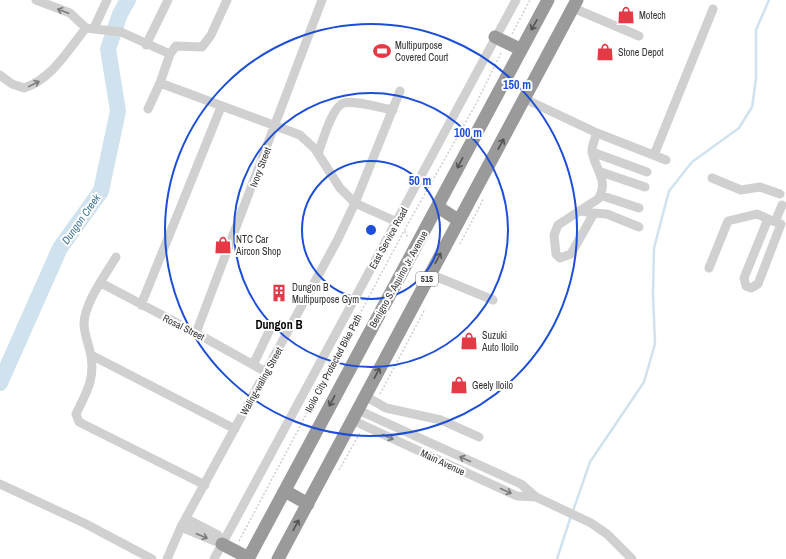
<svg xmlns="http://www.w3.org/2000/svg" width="786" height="559" font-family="'Archivo Narrow',sans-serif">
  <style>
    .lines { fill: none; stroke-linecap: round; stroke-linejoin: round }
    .stream { stroke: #cfe2ee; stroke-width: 2.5 }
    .river { stroke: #cfe2ee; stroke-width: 16 }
    .path { stroke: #cdcdcd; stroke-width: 1.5; stroke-dasharray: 2 2; stroke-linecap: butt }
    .minor { stroke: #d0d0d0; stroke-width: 9 }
    .highway { stroke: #9a9a9a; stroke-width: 13 }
    .oneway { stroke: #7a7a7a }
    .oneway2 { stroke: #525252 }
    .ring { fill: none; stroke: #1d4ed8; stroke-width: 2 }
    .labels { text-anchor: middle; stroke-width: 4; stroke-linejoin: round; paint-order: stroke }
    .shield { fill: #fff; stroke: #707070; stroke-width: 1 }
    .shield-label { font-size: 9px; font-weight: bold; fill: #333 }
    .poi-label { font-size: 10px; fill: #333; stroke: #fff; text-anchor: start }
    .street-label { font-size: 10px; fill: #333; stroke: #fff }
    .water-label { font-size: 11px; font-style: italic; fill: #3f7597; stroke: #fff }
    .quarter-label { font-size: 12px; font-weight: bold; fill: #000; stroke: #fff }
    .centre { fill: #1d4ed8; stroke: #fff; stroke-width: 2 }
    .ring-label { font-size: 12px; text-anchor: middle; font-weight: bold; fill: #1d4ed8; stroke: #fff; stroke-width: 4; stroke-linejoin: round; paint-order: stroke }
  </style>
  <rect width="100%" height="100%" fill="#fff"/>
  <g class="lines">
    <path class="stream" d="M573 511 590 462 644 382 655 344 653 294 654 248 669 191 692 162 739 128 752 107 756 79V30L769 0
      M557 559 571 516"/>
    <path class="river" d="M0 383 60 248 101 191 118 111 108 49 120 14 128 0"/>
    <path class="path" d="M512 34 530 0
      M405 231 408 238
      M460 244 484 198
      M380 394 425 309
      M339 470 360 433
      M239 541 405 229 476 104 501 53"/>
    <path class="minor" d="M36 0 70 13 86 28 121 32 170 54 160 83 148 109
      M573 8 639 36
      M94 28 107 0
      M146 45 168 0
      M170 54 176 46 202 47 211 35 227 0
      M0 75 12 84 24 88C52 79 68 50 86 28
      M160 83 300 135 315 149 340 188 355 203 397 222
      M525 99 597 133 666 160
      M592 152 647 172
      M318 154C322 143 332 106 344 103 356 100 380 108 393 110
      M654 155 713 9
      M601 172 645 187
      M712 178 741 190 760 187 780 194
      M600 195 639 208
      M580 211 594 213 571 254 560 258 556 254 554 235 558 225 598 199C610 181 594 168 592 151 592 145 595 138 597 133
      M594 213 607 214 639 227
      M768 219 744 278 746 286 751 288 758 284 781 224
      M116 257C106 274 85 302 84 323 84 335 89 344 91 356 95 380 86 393 76 414L79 422 205 485
      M709 268 728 221 757 214 775 222 782 205
      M430 274 493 300
      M101 283 196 333 266 372
      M141 305 221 107
      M196 333 322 0
      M91 355 235 429
      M253 365 272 325
      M365 396 386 408 441 420 479 437
      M358 410 521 484 536 497
      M352 420 517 496 536 497 591 523 607 534 632 559
      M0 484 86 524 152 559
      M187 519 218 535 222 544
      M181 527 222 544
      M167 559 181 527 337 241 355 203 400 91
      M214 559 516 0"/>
    <path class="highway" d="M495 37 520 49
      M438 207 458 220
      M285 491 308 504
      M222 544 249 558
      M248 559 548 0
      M278 559 577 0"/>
  </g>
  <defs><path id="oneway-shaft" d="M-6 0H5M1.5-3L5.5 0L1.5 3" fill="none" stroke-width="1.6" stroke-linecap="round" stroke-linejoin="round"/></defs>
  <g class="oneway">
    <use href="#oneway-shaft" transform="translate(63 11) rotate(-159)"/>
    <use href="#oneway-shaft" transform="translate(34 84) rotate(-26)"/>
    <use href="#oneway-shaft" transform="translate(388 437) rotate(25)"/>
    <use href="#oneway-shaft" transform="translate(465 459) rotate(-156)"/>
    <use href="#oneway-shaft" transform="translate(506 491) rotate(25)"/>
    <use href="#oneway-shaft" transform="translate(202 536) rotate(23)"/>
  </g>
  <g class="oneway2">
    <use href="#oneway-shaft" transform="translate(534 25) rotate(120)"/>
    <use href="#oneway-shaft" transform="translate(501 144) rotate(-61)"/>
    <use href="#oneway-shaft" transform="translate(460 163) rotate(117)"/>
    <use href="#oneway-shaft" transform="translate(438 258) rotate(-62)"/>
    <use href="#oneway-shaft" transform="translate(377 373) rotate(-62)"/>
    <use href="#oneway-shaft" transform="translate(332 401) rotate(118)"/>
    <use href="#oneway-shaft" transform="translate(296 525) rotate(-62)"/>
  </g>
  <g class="ring">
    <circle cx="371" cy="230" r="69"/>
    <circle cx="371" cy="230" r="137"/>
    <circle cx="371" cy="230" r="206"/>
  </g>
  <defs>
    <g id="shop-bare" transform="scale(1.38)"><path d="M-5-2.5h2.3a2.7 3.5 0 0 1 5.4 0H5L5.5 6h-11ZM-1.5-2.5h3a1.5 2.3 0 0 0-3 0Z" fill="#e63946" stroke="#fff" stroke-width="2.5" paint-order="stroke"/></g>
    <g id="stadium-bare" transform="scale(1.38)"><path d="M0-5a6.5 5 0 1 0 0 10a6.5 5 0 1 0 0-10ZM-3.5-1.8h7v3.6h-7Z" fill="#e63946" stroke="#fff" stroke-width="2.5" paint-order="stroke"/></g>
    <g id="building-bare" transform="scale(1.38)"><path d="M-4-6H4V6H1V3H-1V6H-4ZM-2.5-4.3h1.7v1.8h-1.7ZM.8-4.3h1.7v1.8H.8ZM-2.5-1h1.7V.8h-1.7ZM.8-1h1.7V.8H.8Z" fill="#e63946" stroke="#fff" stroke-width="2.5" paint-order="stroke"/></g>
  </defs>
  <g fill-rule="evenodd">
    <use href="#shop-bare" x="626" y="15"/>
    <use href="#stadium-bare" x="382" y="51"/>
    <use href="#shop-bare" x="605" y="52"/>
    <use href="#shop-bare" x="223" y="245"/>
    <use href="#building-bare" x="279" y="293"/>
    <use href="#shop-bare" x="469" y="341"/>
    <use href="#shop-bare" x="459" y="385"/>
  </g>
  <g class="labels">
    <rect class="shield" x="416" y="272" width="22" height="14" rx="3"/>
    <g class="shield-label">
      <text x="427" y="282">515</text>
    </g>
    <g class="poi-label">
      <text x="639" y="19">Motech</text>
      <text x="395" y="49">Multipurpose<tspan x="395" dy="12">Covered Court</tspan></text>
      <text x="618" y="56">Stone Depot</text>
      <text x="236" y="243">NTC Car<tspan x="236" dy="12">Aircon Shop</tspan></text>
      <text x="292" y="291">Dungon B<tspan x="292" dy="12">Multipurpose Gym</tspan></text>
      <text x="482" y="339">Suzuki<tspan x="482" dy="12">Auto Iloilo</tspan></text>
      <text x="472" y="389">Geely Iloilo</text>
    </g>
    <g class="street-label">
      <text transform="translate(260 167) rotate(-69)" y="4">Ivory Street</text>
      <text transform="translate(388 238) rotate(-61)" y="4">East Service Road</text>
      <text transform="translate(398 279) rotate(-61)" y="4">Benigno S. Aquino Jr. Avenue</text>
      <text transform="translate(184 327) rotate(27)" y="4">Rosal Street</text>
      <text transform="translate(333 363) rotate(-62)" y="4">Iloilo City Protected Bike Path</text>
      <text transform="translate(261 381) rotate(-61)" y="4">Waling-waling Street</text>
      <text transform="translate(443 462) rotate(25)" y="4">Main Avenue</text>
    </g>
    <g class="water-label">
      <text transform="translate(81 219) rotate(-55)" y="4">Dungon Creek</text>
    </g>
    <g class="quarter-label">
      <text x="279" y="329">Dungon B</text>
    </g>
  </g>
  <circle cx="371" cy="230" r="6" class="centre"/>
  <g class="ring-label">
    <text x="517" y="89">150 m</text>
    <text x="468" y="137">100 m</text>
    <text x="420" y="185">50 m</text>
  </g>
</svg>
